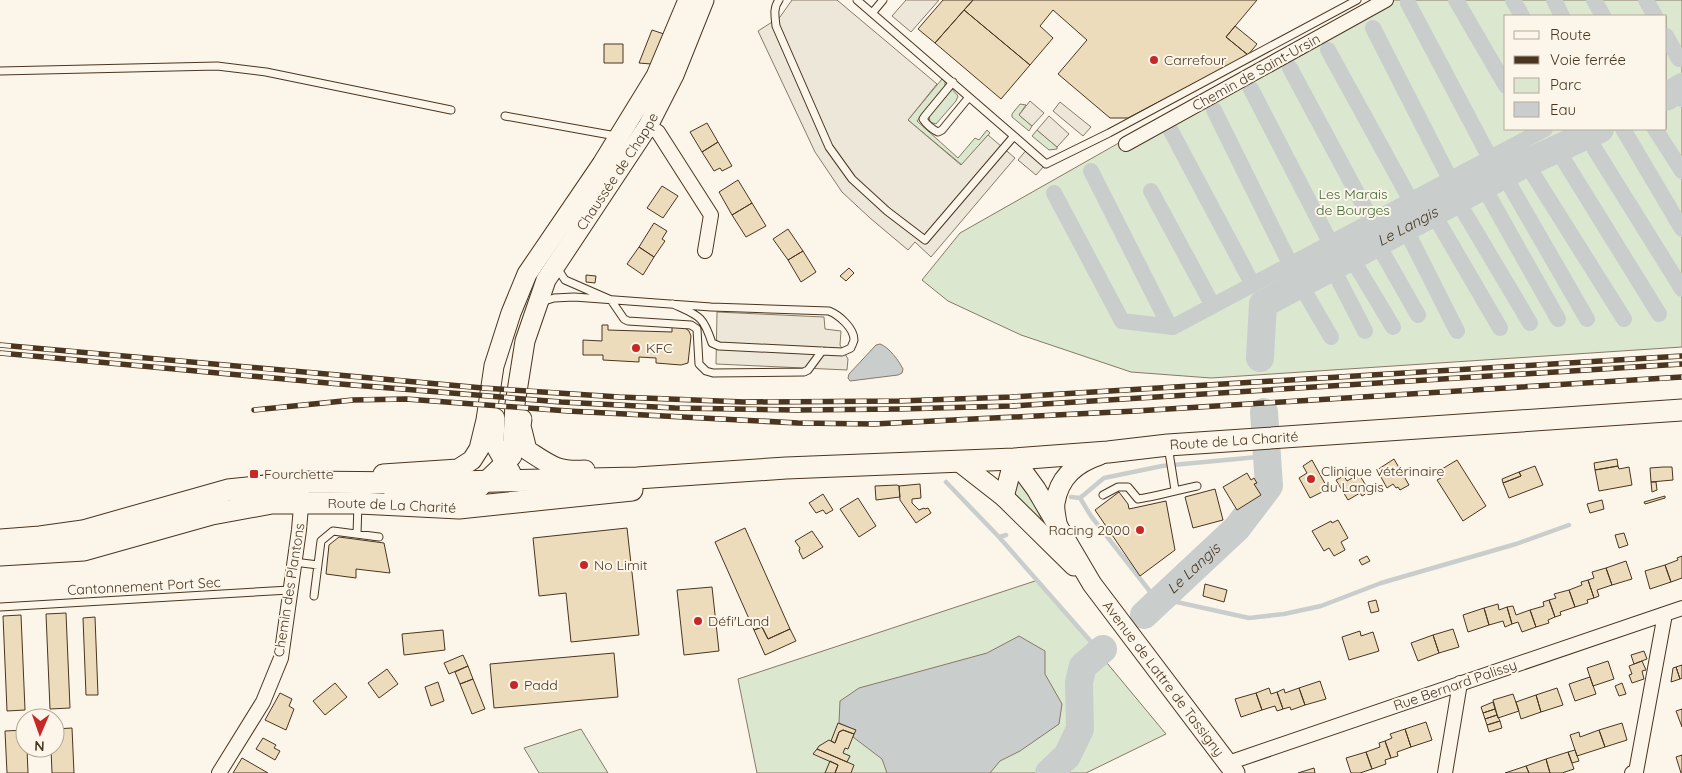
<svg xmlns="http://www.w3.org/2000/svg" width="1682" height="773" font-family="Quicksand,sans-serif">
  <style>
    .green { fill: #dce7d0; stroke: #887966; fill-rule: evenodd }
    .parking { fill: #ede7d9; stroke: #887966 }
    .water { fill: #c9cecd; stroke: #887966 }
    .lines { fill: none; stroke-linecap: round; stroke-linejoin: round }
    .stream { stroke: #c9cecd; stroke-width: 4.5 }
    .canal { stroke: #c9cecd; stroke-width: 16 }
    .river { stroke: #c9cecd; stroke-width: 28 }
    .building { fill: #ecdcbc; stroke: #4a3520 }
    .lane-casing { stroke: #4a3520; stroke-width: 9 }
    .street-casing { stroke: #4a3520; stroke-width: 16 }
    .secondary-casing { stroke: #4a3520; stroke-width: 21 }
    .primary-casing { stroke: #4a3520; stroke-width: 23 }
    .lane { stroke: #fbf6e9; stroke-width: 7 }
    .street { stroke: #fbf6e9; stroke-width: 14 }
    .secondary { stroke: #fbf6e9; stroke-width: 19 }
    .primary { stroke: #fbf6e9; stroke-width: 21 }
    .rail-casing { stroke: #4a3520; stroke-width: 5.5 }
    .rail { stroke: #fbf6e9; stroke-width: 4; stroke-dasharray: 11; stroke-linecap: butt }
    .poi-dot { fill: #c62828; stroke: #fbf6e9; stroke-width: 2 }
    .labels { text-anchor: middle; stroke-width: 4; stroke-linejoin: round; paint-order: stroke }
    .poi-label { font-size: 14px; fill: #4a3520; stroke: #fbf6e9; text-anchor: start }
    .street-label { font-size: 14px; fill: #4a3520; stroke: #fbf6e9 }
    .park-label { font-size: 14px; fill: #436837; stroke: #fbf6e9 }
    .water-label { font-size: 15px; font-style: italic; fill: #4a3520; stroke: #fbf6e9 }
  </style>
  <rect width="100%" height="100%" fill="#fbf6e9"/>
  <path class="green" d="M1371 0H1682V347L1211 378 1131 372 1021 335 948 301 922 280 960 233ZM1506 16H1666V129H1506Z
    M942 79 945 81V86L917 121 958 158 975 138 979 140 987 130 990 133 962 165 908 120Z
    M952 89 958 96 956 101 936 124 930 122 929 116Z
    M1020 104 1026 105 1019 115 1032 126 1029 131 1012 117V114Z
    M1037 130 1057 147V149L1049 150 1032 136Z
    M1022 479 1025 483 1041 518 1039 521 1014 494 1015 481Z
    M1038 580 1166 734 1086 773H757L738 679Z
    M581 729 608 773H539L524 748Z"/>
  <path class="parking" d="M792 0H837L937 84 908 120 961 165 988 135 1015 158 931 257 915 242 908 250 870 218 842 192 815 152 758 31 780 17Z
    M906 0H939L911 32 892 16Z
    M1030 101 1044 113 1032 126 1019 115Z
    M1060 102 1091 127 1083 136 1053 111Z
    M1049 116 1069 134 1057 147 1037 130Z
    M1028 148 1046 164 1036 175 1018 160Z
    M717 312 824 317 825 329 841 331 840 345 848 359 847 370 716 364Z"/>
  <path class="water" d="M880 344C889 347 899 361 903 369L902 373 898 375 850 381 848 378 849 374 876 345Z
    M1019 636 1045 651V674L1062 704 1059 724 1020 751 1000 761 990 773H887L882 759 853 737 855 730 839 723 840 701 859 688 987 653Z"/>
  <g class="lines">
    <path class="stream" d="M946 482 999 537
      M1071 497 1080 498 1104 478 1162 466 1268 456
      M1080 498 1091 516 1152 594 1163 599 1249 618 1284 614 1321 606 1381 583 1516 544 1569 525
      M1006 535 999 537 1100 652"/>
    <path class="canal" d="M1456 0 1506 86
      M1513 0 1522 16
      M1554 0 1562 16
      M1594 0 1603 16
      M1646 0 1655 16
      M1408 3 1490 158
      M1373 28 1450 179
      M1666 36 1679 59
      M1328 50 1411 201
      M1290 68 1372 221
      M1251 89 1331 244
      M1677 90 1682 99
      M1214 110 1300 284 1331 337
      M1623 129 1682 229
      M1655 129 1682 171
      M1171 131 1253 285
      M1586 135 1682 289
      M1557 149 1659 314
      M1526 163 1624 319
      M1091 171 1170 327
      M1504 175 1587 319
      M1483 186 1558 319
      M1151 191 1213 306
      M1054 193 1122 321 1173 327 1545 129
      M1457 200 1530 323
      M1433 213 1500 328
      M1405 228 1457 331
      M1377 243 1418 315
      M1351 257 1393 327
      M1332 267 1365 331"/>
    <g class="river">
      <path d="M1666 97 1682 87"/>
      <path id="s1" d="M1260 358 1263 304 1522 165 1600 129"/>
      <path id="s2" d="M1144 615 1237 528 1269 486 1264 412"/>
      <path d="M1049 773 1067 756 1080 729 1079 682 1083 666 1103 649"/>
    </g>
  </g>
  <path class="building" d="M943 0H973L935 43 918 29Z
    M973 0H1257L1226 37 1248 55 1128 118H1110L1058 74 1087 40 1053 10 1040 26 1053 38 1030 65 964 10Z
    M964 10 1030 65 1001 99 935 43Z
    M1235 26 1257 44 1248 55 1226 37Z
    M652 30 664 34 651 64 639 63Z
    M604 44H623V63H604Z
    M707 123 718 142 702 152 690 132Z
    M718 142 732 166 722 171 720 168 714 171 702 152Z
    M738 180 752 203 732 215 719 192Z
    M662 186 678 196 663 218 647 208Z
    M752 203 766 226 746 237 732 215Z
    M654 223 667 231 662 239 665 241 654 257 639 247Z
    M788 229 803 251 788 260 773 239Z
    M639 247 654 257 643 275 627 264Z
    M803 251 816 272 801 282 788 260Z
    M849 268 854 273 846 281 840 276Z
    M586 275 596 276 595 283 586 282Z
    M602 325H608V330L672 332V325L685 328 689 331 691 336 688 363 681 365 656 363V358L639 357V362L603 360V355H583V340L602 341Z
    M1394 459 1409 485 1400 490 1398 487 1396 488 1393 484 1387 488 1377 470Z
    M1617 459 1618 466 1595 470 1594 463Z
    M1312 460 1328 489 1310 498 1299 478 1307 473 1303 466Z
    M1457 460 1486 506 1463 521 1437 480 1441 478 1437 472Z
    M1535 466 1543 485 1509 498 1503 483 1521 476 1519 472Z
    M1618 466 1619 469 1629 467 1632 485 1599 491 1595 470Z
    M1663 467H1672L1673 480 1651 482 1650 468Z
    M1519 472 1521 476 1503 483 1502 479Z
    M1247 473 1251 480 1254 478 1257 483 1254 484 1261 495 1237 510 1223 487Z
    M1359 474 1368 489 1365 490 1367 493 1362 496 1360 493 1348 500 1336 480 1344 476 1347 481Z
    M1651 482H1656L1657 490 1652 492Z
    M920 484 921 498 912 499V503L919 510 924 508 925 509 928 508 931 513 916 523 900 500 899 486Z
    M897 485 899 486 900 497 876 500 875 486Z
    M1215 489 1223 520 1193 528 1185 497Z
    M1119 492 1128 504 1129 509 1166 501 1175 550 1140 576 1095 510Z
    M823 494 833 510 826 514 823 510 816 513 809 503Z
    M1665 496V498L1645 504 1644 502Z
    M858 498 876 526 859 537 840 509Z
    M1602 500 1604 509 1590 513 1587 504Z
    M1338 520 1348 538 1341 542 1345 550 1334 556 1329 548 1324 551 1312 531 1331 521 1332 523Z
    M627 528 639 635 571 642 566 593 539 596 533 538Z
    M745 528 790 629 768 639 762 627 754 630 715 542Z
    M812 531 823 547 803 559 799 551 800 548 795 541Z
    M1624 533 1628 545 1619 548 1615 535Z
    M339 537 384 543 390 573 356 569V578L326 574 329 545Z
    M1367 556 1370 561 1362 565 1359 560Z
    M1682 556V578L1671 582 1665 565 1678 560 1677 558Z
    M1626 561 1632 579 1612 585 1606 568Z
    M1665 565 1671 582 1650 589 1645 571Z
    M1606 568 1612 585 1597 590 1599 596 1594 598 1588 580 1594 578 1592 572Z
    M1588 580 1594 598 1587 600 1588 603 1575 607 1569 590 1582 585 1581 582Z
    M1205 584 1227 590 1224 602 1203 596Z
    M712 587 719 651 684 655 677 590Z
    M1569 590 1575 607 1560 612 1561 615 1555 617 1549 600 1556 598 1554 594Z
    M1376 600 1379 611 1371 613 1368 602Z
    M1549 600 1555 617 1548 620 1549 623 1536 627 1530 610 1544 606 1543 602Z
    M1498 604 1499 610 1507 607 1512 624 1505 627 1503 621 1489 625 1484 608Z
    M1513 606 1516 615 1530 610 1536 627 1522 632 1518 622 1512 624 1507 607Z
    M1484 608 1489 625 1468 632 1463 615Z
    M66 613 70 708 50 709 46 614Z
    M21 615 25 710 7 711 3 616Z
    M95 617 98 695H86L83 618Z
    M762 627 768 639 790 629 796 641 765 655 754 630Z
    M1453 629 1459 647 1439 653 1433 635Z
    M443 630 445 650 404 655 402 634Z
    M1360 631 1361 636 1373 632 1379 651 1349 660 1342 637Z
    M1433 635 1439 653 1418 661 1411 643Z
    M1644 651 1647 659 1634 664 1631 655Z
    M614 653 618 697 494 708 490 664Z
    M463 655 468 666 449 674 444 663Z
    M1608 661 1614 679 1593 686 1587 668Z
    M1642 661 1646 670 1642 671 1644 679 1632 683 1629 675 1632 674 1629 666Z
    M1682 665V678L1680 679 1676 667Z
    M468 666 473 679 460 684 455 672Z
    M1676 667 1680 679 1671 682 1673 668Z
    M387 669 398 684 379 698 368 683Z
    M1590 677 1596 694 1575 701 1569 684Z
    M473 679 485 709 472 714 460 684Z
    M1320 681 1326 699 1305 705 1299 688Z
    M438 682 444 701 431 706 425 687Z
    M335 683 347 697 325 715 313 701Z
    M1622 683 1626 694 1619 696 1615 686Z
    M1269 688 1271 694 1277 692 1283 709 1277 711 1275 706 1262 710 1256 693Z
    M1299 688 1305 705 1291 710 1290 707 1283 709 1277 692 1284 689 1285 693Z
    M1557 688 1563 705 1541 712 1536 695Z
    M280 693 292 699 289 706 294 709 286 730 265 720Z
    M1256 693 1262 710 1241 717 1235 699Z
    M1513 694 1519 711 1498 718 1493 700Z
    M1536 695 1541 712 1521 719 1516 702Z
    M1493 702 1495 709 1483 713 1481 707Z
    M1495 709 1497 715 1485 719 1483 713Z
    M1682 709V727L1676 711Z
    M1497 715 1500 721 1487 725 1485 719Z
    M1500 721 1502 728 1489 732 1487 725Z
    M1426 722 1432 740 1411 747 1405 729Z
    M838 723 856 730 854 734 843 730 839 732 835 743 831 741Z
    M1622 723 1627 740 1605 747 1599 730Z
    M72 728 74 773H52L51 748H55V729Z
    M1405 729 1411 747 1397 752 1398 756 1391 758 1385 741 1392 738 1390 734Z
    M25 730V748H27L28 773H7L5 731Z
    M843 730 854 734 848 749 845 748 843 753 850 756 847 762 817 749 819 746 829 740 835 743 839 732Z
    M1599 730 1605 747 1577 756 1570 735 1579 732 1580 737Z
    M263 738 276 745 274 748 280 751 275 760 256 749Z
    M1385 741 1391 758 1385 760 1386 764 1372 769 1366 752 1380 747 1379 743Z
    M817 749 854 765 851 773H835L838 765 813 754Z
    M1575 750 1579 761 1572 763 1568 752Z
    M1366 752 1372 769 1360 773H1351L1346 758Z
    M1568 752 1574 769 1562 773H1550L1546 759Z
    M1682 755V773H1681L1676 757Z
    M242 758 268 773H233Z
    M1546 759 1550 773H1529L1526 766Z
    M830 761 838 765 835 773H825Z
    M1526 766 1529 773H1505Z
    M1314 768 1315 773H1298Z"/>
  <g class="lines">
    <g class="lane-casing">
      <path id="lane" d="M779 0C773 8 775 16 776 26L829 147 852 179 887 211 925 240 1014 136 1046 164 1109 133 1357 0
        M857 0 1014 136
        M873 12 883 0
        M0 71 217 66 266 72 451 110
        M953 82 925 116 923 119C926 124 933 130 938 132L942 130 969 97
        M505 116 616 136
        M557 268 565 280 611 300 624 319 628 321 691 325 697 329 699 364 706 371 713 373 804 372 808 370 822 351
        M541 302 554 298 574 297 711 307 829 311C839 315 854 328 854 340 854 341 851 347 851 348L842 352 719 346 712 343C703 315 699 316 673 304
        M1168 446 1175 490
        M1103 495 1118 487H1128L1138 499C1158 496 1177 490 1197 486
        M357 534 358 504
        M294 562 318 565
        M314 596 321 541 333 531 379 537
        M0 607 290 590"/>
    </g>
    <g class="street-casing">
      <path id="street" d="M648 126 658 132 711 215 705 251
        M1126 144 1386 0
        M1228 763 1682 608
        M219 773 263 702 281 658 299 530 302 495
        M1445 773 1460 683
        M1632 773 1636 772 1665 614"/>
    </g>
    <g class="secondary-casing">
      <g id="secondary">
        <path d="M495 418 494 443 511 473"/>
        <path d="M522 419 521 426 527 450C550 465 557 472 585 470"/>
        <path id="s3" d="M1014 459 1036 489 1092 584 1235 773"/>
        <path d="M958 461 1004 497 1074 566"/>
        <path d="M383 474 458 469 472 460 479 449 486 420 494 366 511 313 527 274 602 164 656 76 688 0"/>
        <path d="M1004 497 1014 459"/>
        <path id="s4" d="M392 499 479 488 512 456 515 404 525 341 546 280 648 126 674 75 704 0"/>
        <path d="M1057 523C1056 517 1054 509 1055 503 1059 477 1076 463 1100 455"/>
      </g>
    </g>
    <g class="primary-casing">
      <g id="primary">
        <path id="s5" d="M0 540 40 537 83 531 228 490 302 482 412 483 637 478 786 468 1014 459 1108 452 1168 445 1682 410"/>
        <path id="s6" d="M0 555 84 550 212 514 272 503H359L459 508 632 490"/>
      </g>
    </g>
    <use href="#lane" class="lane"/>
    <use href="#street" class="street"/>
    <use href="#secondary" class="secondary"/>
    <use href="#primary" class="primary"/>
    <g class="rail-casing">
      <path id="rail" d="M0 345 483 388 619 397 744 402 899 401 1012 397 1682 356
        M0 353 328 383 561 402 675 408 797 410 900 409 1012 406 1682 364
        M254 410 353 400 406 399 568 411 798 423 874 424 1136 411 1682 377"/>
    </g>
    <use href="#rail" class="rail"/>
  </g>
  <g class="poi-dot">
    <circle cx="1154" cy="60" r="5"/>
    <circle cx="636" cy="348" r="5"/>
    <rect x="249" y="469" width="10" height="10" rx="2.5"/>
    <circle cx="1311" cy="479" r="5"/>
    <circle cx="1140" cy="530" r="5"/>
    <circle cx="584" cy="565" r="5"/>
    <circle cx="698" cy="621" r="5"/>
    <circle cx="514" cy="685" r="5"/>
  </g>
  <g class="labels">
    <g class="poi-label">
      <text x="1164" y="65">Carrefour</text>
      <text x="646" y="353">KFC</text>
      <text x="1321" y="476">Clinique vétérinaire<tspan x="1321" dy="16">du Langis</tspan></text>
      <text x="264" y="479">Fourchette</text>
      <text x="1130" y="535" text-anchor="end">Racing 2000</text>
      <text x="594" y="570">No Limit</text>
      <text x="708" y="626">Défi'Land</text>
      <text x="524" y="690">Padd</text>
    </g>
    <g class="street-label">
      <text transform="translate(1256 72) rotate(-29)" y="5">Chemin de Saint-Ursin</text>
      <text dy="5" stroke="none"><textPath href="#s4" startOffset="444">Chaussée de Chappe</textPath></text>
      <text dy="5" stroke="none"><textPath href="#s5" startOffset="1242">Route de La Charité</textPath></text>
      <text dy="5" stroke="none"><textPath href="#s6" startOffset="398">Route de La Charité</textPath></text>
      <text transform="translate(144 586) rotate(-3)" y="5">Cantonnement Port Sec</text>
      <text transform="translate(289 590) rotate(-81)" y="5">Chemin des Plantons</text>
      <text dy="5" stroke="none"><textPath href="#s3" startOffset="266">Avenue de Lattre de Tassigny</textPath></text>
      <text transform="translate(1455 685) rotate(-19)" y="5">Rue Bernard Palissy</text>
    </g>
    <g class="park-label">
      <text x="1353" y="199">Les Marais<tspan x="1353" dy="16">de Bourges</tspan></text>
    </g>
    <g class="water-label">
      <text dy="5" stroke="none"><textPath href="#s1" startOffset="218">Le Langis</textPath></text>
      <text dy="5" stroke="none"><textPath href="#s2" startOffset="68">Le Langis</textPath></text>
    </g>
  </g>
  <rect x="1504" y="15" width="162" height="115" fill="#fbf6e9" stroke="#b4a999"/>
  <rect x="1514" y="31" width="25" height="8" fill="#fbf6e9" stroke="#b4a999"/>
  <text x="1550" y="40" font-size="15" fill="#4a3520">Route</text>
  <rect x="1514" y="56" width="25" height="8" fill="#4a3520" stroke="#b4a999"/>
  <text x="1550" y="65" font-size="15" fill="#4a3520">Voie ferrée</text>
  <rect x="1514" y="78" width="25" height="15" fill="#dce7d0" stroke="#b4a999"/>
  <text x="1550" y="90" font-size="15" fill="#4a3520">Parc</text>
  <rect x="1514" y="102" width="25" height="15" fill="#c9cecd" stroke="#b4a999"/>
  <text x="1550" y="115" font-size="15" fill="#4a3520">Eau</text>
  <g transform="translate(40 733) rotate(182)"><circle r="24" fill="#fbf6e9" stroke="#b4a999"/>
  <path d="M0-4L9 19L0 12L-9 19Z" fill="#c62828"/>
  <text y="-8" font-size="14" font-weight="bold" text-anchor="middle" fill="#4a3520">N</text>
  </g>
</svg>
